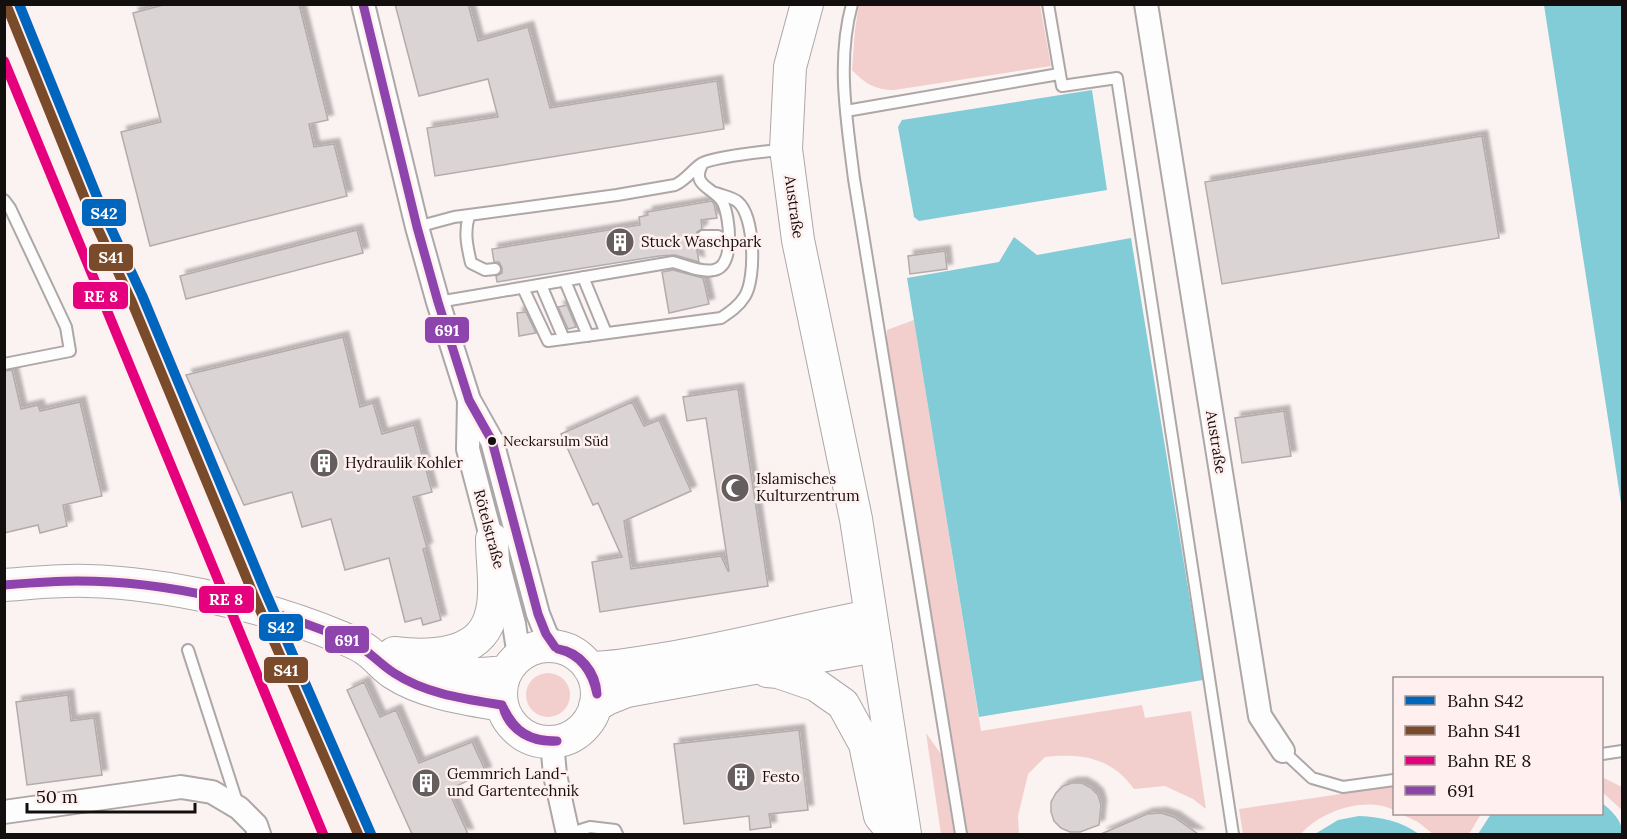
<svg xmlns="http://www.w3.org/2000/svg" width="1627" height="839" font-family="Lora,serif">
  <style>
    .green { fill: #f2cecc }
    .water { fill: #81ccd7 }
    .building { fill: #dbd4d4; stroke: #b2acac; stroke-width: 1.5; filter: url(#shadow) }
    .lines { fill: none; stroke-linecap: round; stroke-linejoin: round }
    .lane-casing { stroke: #aea7a7; stroke-width: 14 }
    .street-casing { stroke: #aea7a7; stroke-width: 26 }
    .secondary-casing { stroke: #aea7a7; stroke-width: 34 }
    .lane { stroke: #fefdfd; stroke-width: 10 }
    .street { stroke: #fefdfd; stroke-width: 22 }
    .secondary { stroke: #fefdfd; stroke-width: 32 }
    .bus-1-casing { stroke: #ffefee; stroke-width: 14 }
    .bus-1 { stroke: #8e44ad; stroke-width: 9 }
    .rail-1-casing { stroke: #ffefee; stroke-width: 15 }
    .rail-2-casing { stroke: #ffefee; stroke-width: 15 }
    .rail-3-casing { stroke: #ffefee; stroke-width: 15 }
    .rail-1 { stroke: #0065bd; stroke-width: 10 }
    .rail-2 { stroke: #7a4b2a; stroke-width: 10 }
    .rail-3 { stroke: #e5007d; stroke-width: 10 }
    .bus-dot { fill: #140f0f; stroke: #ffefee; stroke-width: 2 }
    .labels { text-anchor: middle; stroke-width: 5; stroke-linejoin: round; paint-order: stroke }
    .bus-label { font-size: 14px; fill: #140f0f; stroke: #ffefee; text-anchor: start }
    .street-label { font-size: 15px; fill: #140f0f; stroke: #ffefee }
    .poi-label { font-size: 15px; fill: #140f0f; stroke: #ffefee; text-anchor: start }
    .line-badge { stroke: #ffefee; stroke-width: 2 }
    .badge-label { font-size: 16px; text-anchor: middle; font-weight: bold; fill: #fff }
  </style>
  <defs>
    <filter id="shadow"><feDropShadow dx="5.5" dy="-5.5" stdDeviation="1.5" flood-color="#0004"/></filter>
  </defs>
  <rect width="100%" height="100%" fill="#fbf2f2"/>
  <path class="green" d="M859 4 1040 5 1051 66 894 90C875 90 864 83 852 70L855 30Z
    M914 320 981 731 1142 705 1145 718 1191 711 1206 809 1193 799 1165 786 1134 789C1111 757 1081 753 1045 757L1028 774 1018 816 1019 834H967L887 344V330Z
    M526 695a22 22 0 1 1 44 0a22 22 0 1 1-44 0Z
    M926 733 941 754 954 834H941Z
    M1602 777 1622 787V810L1602 792Z
    M1394 786V810C1365 796 1321 811 1301 834H1243L1239 809Z
    M1401 814H1481L1469 834H1433L1418 822Z"/>
  <path class="water" d="M1544 5H1622V509Z
    M1092 90 1107 190 919 221 914 217 898 127 902 120Z
    M1014 237 1037 255 1131 238 1203 680 979 717 907 278 999 262Z
    M1602 803C1612 811 1623 821 1622 834H1478L1491 814H1602Z
    M1359 816C1382 817 1400 821 1419 834H1315L1338 820Z"/>
  <path class="building" d="M167 4H299L328 120 309 124 314 147 334 144 347 196 150 246 121 132 161 122 133 13Z
    M395 4H468L478 41 528 27 550 108 717 81 724 129 435 176 427 128 498 117 488 79 419 96Z
    M1482 136 1499 238 1222 284 1205 182Z
    M712 201 714 204 717 218 701 220 702 229 697 232 696 235 699 242 704 243 705 248 697 250 699 262 675 255 659 256 497 282 496 276 502 273V268L499 262H494L492 249 640 225 639 217 648 215 647 212Z
    M357 230 363 253 186 299 180 276Z
    M945 251 947 269 910 274 908 256Z
    M673 270 703 278 709 304 669 313 662 272Z
    M567 305 576 327 568 329 558 307Z
    M526 312 536 333 519 336 517 313Z
    M343 337 360 407 373 403 382 434 414 425 432 492 413 497 427 548 423 549 441 620 423 625 421 618 405 622 389 558 345 570 331 519 302 527 292 492 244 505 186 375Z
    M12 370 21 409 38 405 40 411 80 402 102 496 63 505 67 526 40 533 38 525 4 533V371Z
    M738 389 768 586 600 612 592 562 622 557 598 503 593 505 561 434 632 402 644 426 659 420 691 491 624 521 631 569 721 556 728 571H729L706 418 687 421 683 397Z
    M1284 411 1291 456 1242 463 1235 418Z
    M364 682 380 717 396 710 419 763 472 742 486 772 448 790 468 834H412L347 690Z
    M68 695 71 721 94 718 102 775 27 785 16 702Z
    M799 730 808 810 769 814 771 827 750 830 749 816 684 824 674 744Z
    M1072 783H1082L1091 788 1098 795 1101 805 1099 825 1080 832H1070L1061 828 1054 821 1051 812V802L1056 793 1063 786Z
    M1161 813 1174 817 1198 834H1101L1147 814Z"/>
  <g class="lines">
    <g class="lane-casing">
      <path id="lane" d="M852 4C836 62 847 121 854 179L961 834
        M1048 4 1062 86 1117 78 1233 834
        M846 111 1059 74
        M4 200 10 208 66 327 70 351 4 364
        M469 216C464 232 467 246 471 263L485 270 495 269
        M417 227 454 217 617 195 675 185C686 180 691 171 701 164 712 157 767 151 782 150
        M703 236H718L728 242
        M583 277 606 333
        M565 281 588 336
        M541 285 564 339
        M523 288 548 341 721 318C730 312 739 306 745 296 756 278 755 217 738 202 732 197 723 196 716 193
        M438 302 673 262C685 265 702 273 714 270 735 266 730 218 723 203 715 187 689 187 703 163
        M188 650 238 805
        M1283 751 1312 778 1343 787 1394 780
        M1602 754 1622 751
        M568 834 590 827 615 830 617 834"/>
    </g>
    <g class="street-casing">
      <path id="street" d="M363 4 417 227 438 302 469 400 492 441 538 614 546 634 555 647
        M1146 4 1260 716 1283 751
        M469 402 468 449 514 624 519 656
        M552 742 555 775 568 834
        M4 812 181 787 212 792 239 808 256 825 259 834"/>
    </g>
    <g class="secondary-casing">
      <path id="secondary" d="M807 4 790 67 786 149 798 240 856 519 905 834
        M4 585C32 583 60 580 87 581 166 583 267 606 340 637 350 641 361 645 369 652 377 658 384 667 393 673 423 693 467 699 502 705
        M501 694a48 48 0 1 1 96 0a48 48 0 1 1-96 0Z
        M394 653C427 657 478 657 490 618 498 594 492 564 492 539
        M416 662C450 677 471 675 506 672
        M589 668C614 668 638 663 663 659 733 648 801 629 871 616
        M767 671 778 672 816 685 843 704 865 744 880 816 895 834
        M595 706 607 699 627 691 876 646"/>
    </g>
    <use href="#lane" class="lane"/>
    <use href="#street" class="street"/>
    <use href="#secondary" class="secondary"/>
    <g class="bus-1-casing">
      <path id="bus-1" d="M363 4 417 227 438 302 469 400 492 441 538 614 546 634 555 647
        M4 585C29 583 53 581 77 581 170 581 265 605 350 641 368 649 378 663 394 673 426 694 465 699 502 705
        M558 649C580 652 596 672 597 694
        M558 649C581 655 592 671 597 694
        M503 707C515 732 529 741 557 741
        M503 707C509 731 533 743 557 741"/>
    </g>
    <use href="#bus-1" class="bus-1"/>
    <g class="rail-1-casing">
      <path id="rail-1" d="M19 4 102 209 142 295 265 591 371 834"/>
    </g>
    <g class="rail-2-casing">
      <path id="rail-2" d="M8 9 91 214 131 300 254 596 358 834"/>
    </g>
    <g class="rail-3-casing">
      <path id="rail-3" d="M4 61 323 834"/>
    </g>
    <use href="#rail-1" class="rail-1"/>
    <use href="#rail-2" class="rail-2"/>
    <use href="#rail-3" class="rail-3"/>
  </g>
  <defs>
    <g id="building-disc" transform="scale(1.5)"><circle r="9.5" fill="#655e5e" stroke="#ffefee"/><path d="M-4-6H4V6H1V3H-1V6H-4ZM-2.5-4.3h1.7v1.8h-1.7ZM.8-4.3h1.7v1.8H.8ZM-2.5-1h1.7V.8h-1.7ZM.8-1h1.7V.8H.8Z" fill="#fff"/></g>
    <g id="mosque-disc" transform="scale(1.5)"><circle r="9.5" fill="#655e5e" stroke="#ffefee"/><path d="M3.5-4.9A6 6 0 1 0 3.5 4.9A5 5 0 1 1 3.5-4.9Z" fill="#fff"/></g>
  </defs>
  <g fill-rule="evenodd">
    <use href="#building-disc" x="620" y="242"/>
    <use href="#building-disc" x="324" y="463"/>
    <use href="#mosque-disc" x="735" y="488"/>
    <use href="#building-disc" x="741" y="777"/>
    <use href="#building-disc" x="426" y="783"/>
  </g>
  <circle class="bus-dot" cx="492" cy="441" r="5"/>
  <g class="labels">
    <g class="bus-label">
      <text x="503" y="446">Neckarsulm Süd</text>
    </g>
    <g class="street-label">
      <text transform="translate(794 207) rotate(82)" y="5">Austraße</text>
      <text transform="translate(1216 442) rotate(81)" y="5">Austraße</text>
      <text transform="translate(489 529) rotate(75)" y="5">Rötelstraße</text>
    </g>
    <g class="poi-label">
      <text x="641" y="247">Stuck Waschpark</text>
      <text x="345" y="468">Hydraulik Kohler</text>
      <text x="756" y="484">Islamisches<tspan x="756" dy="17">Kulturzentrum</tspan></text>
      <text x="447" y="779">Gemmrich Land-<tspan x="447" dy="17">und Gartentechnik</tspan></text>
      <text x="762" y="782">Festo</text>
    </g>
  </g>
  <g class="line-badge">
    <rect x="81" y="198" width="46" height="29" rx="6" fill="#0065bd"/>
    <rect x="88" y="243" width="46" height="29" rx="6" fill="#7a4b2a"/>
    <rect x="72" y="281" width="57" height="29" rx="6" fill="#e5007d"/>
    <rect x="424" y="316" width="46" height="28" rx="6" fill="#8e44ad"/>
    <rect x="198" y="585" width="57" height="29" rx="6" fill="#e5007d"/>
    <rect x="258" y="613" width="46" height="29" rx="6" fill="#0065bd"/>
    <rect x="324" y="625" width="46" height="29" rx="6" fill="#8e44ad"/>
    <rect x="263" y="656" width="46" height="28" rx="6" fill="#7a4b2a"/>
  </g>
  <g class="badge-label">
    <text x="104" y="219">S42</text>
    <text x="111" y="263">S41</text>
    <text x="101" y="302">RE 8</text>
    <text x="447" y="336">691</text>
    <text x="226" y="605">RE 8</text>
    <text x="281" y="633">S42</text>
    <text x="347" y="646">691</text>
    <text x="286" y="676">S41</text>
  </g>
  <rect width="1627" height="839" fill="none" stroke="#140f0f" stroke-width="12"/>
  <rect x="1393" y="677" width="210" height="138" fill="#ffefee" stroke="#a19595" stroke-width="1.5"/>
  <rect x="1405" y="696" width="30" height="9" fill="#0065bd" stroke="#a19595" stroke-width="1.5"/>
  <text x="1447" y="707" font-size="18" fill="#140f0f">Bahn S42</text>
  <rect x="1405" y="726" width="30" height="9" fill="#7a4b2a" stroke="#a19595" stroke-width="1.5"/>
  <text x="1447" y="737" font-size="18" fill="#140f0f">Bahn S41</text>
  <rect x="1405" y="756" width="30" height="9" fill="#e5007d" stroke="#a19595" stroke-width="1.5"/>
  <text x="1447" y="767" font-size="18" fill="#140f0f">Bahn RE 8</text>
  <rect x="1405" y="786" width="30" height="9" fill="#8e44ad" stroke="#a19595" stroke-width="1.5"/>
  <text x="1447" y="797" font-size="18" fill="#140f0f">691</text>
  <path d="M27 803v9h168v-9" fill="none" stroke="#140f0f" stroke-width="3"/>
  <text x="36" y="803" font-size="18" fill="#140f0f" stroke="#ffefee" stroke-width="4.5" paint-order="stroke">50 m</text>
</svg>
